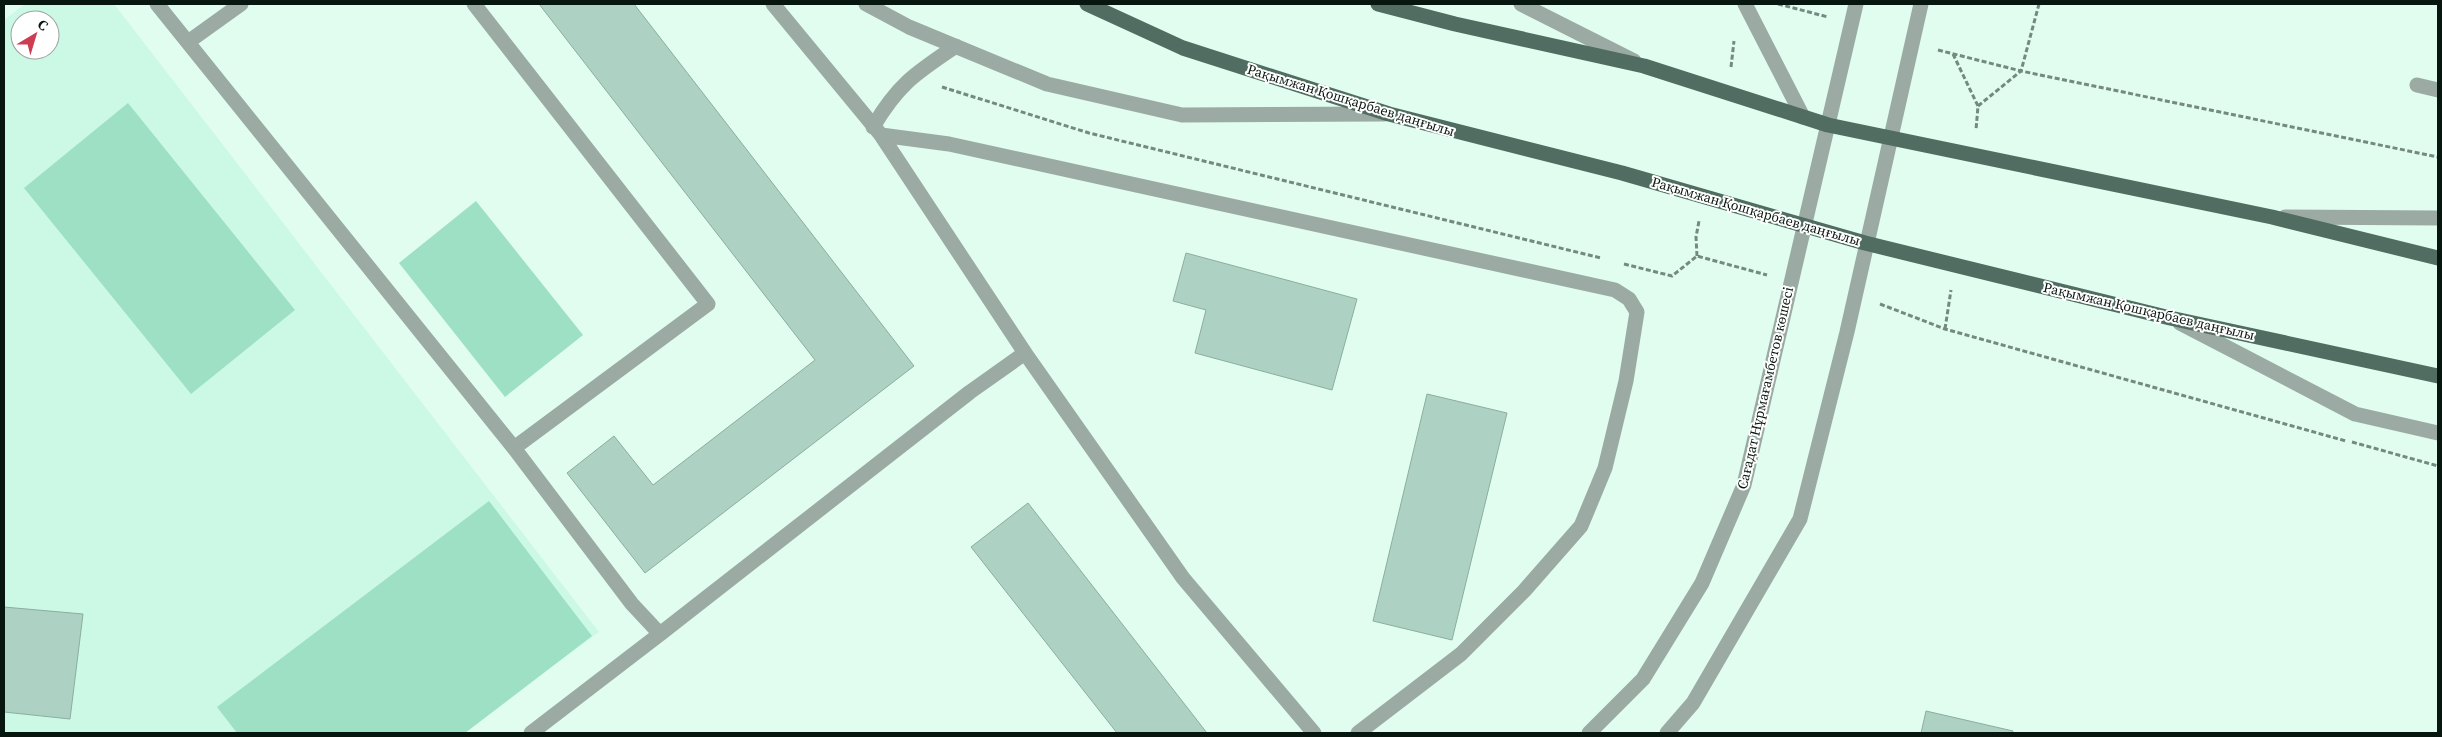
<svg xmlns="http://www.w3.org/2000/svg" width="2442" height="737" font-family="'Source Serif 4',serif">
  <style>
    .built { fill: #cbf9e5; fill-rule: evenodd }
    .green { fill: #9de0c4 }
    .building { fill: #add1c2; stroke: #8bae9f }
    .lines { fill: none; stroke-linecap: round; stroke-linejoin: round }
    .path { stroke: #748980; stroke-width: 3; stroke-dasharray: 5 2.5; stroke-linecap: butt }
    .minor { stroke: #9baba4; stroke-width: 15 }
    .major { stroke: #516d61; stroke-width: 15 }
    .labels { text-anchor: middle; stroke-width: 4; stroke-linejoin: round; paint-order: stroke }
    .street-label { font-size: 14px; fill: #081610; stroke: #fff }
  </style>
  <rect width="100%" height="100%" fill="#e0fdf0"/>
  <path class="built" d="M25 4H114L599 632 462 733H4V20ZM20 20H50V50H20Z"/>
  <path class="green" d="M128 103 295 310 191 394 24 188Z
    M476 201 583 335 505 397 399 263Z
    M489 501 592 636 465 733H237L217 707Z"/>
  <path class="building" d="M539 4H634L914 366 645 573 567 473 614 436 653 485 815 360Z
    M1186 253 1357 299 1332 390 1195 353 1206 310 1173 301Z
    M1427 394 1507 413 1452 640 1373 621Z
    M1028 503 1207 733H1117L971 547Z
    M4 607 83 614 70 719 4 712Z
    M1926 711 2013 731 2012 733H1921Z"/>
  <g class="lines">
    <path class="path" d="M1778 4 1828 17
      M1938 50 2021 71 2438 157
      M1953 54 1978 106 1976 130
      M1731 67 1734 41
      M942 87 1089 133 1601 258
      M1978 106 2021 71 2039 4
      M1697 256 1696 237 1699 221
      M1624 264 1672 276 1697 256 1767 275
      M1880 304 1945 329 2346 441
      M1945 329 1951 290
      M2352 442 2438 466"/>
    <path class="minor" d="M157 4 514 448 632 604 660 634 970 392 1025 353 881 135 773 4
      M474 4 708 304 514 448
      M866 4 909 27 1047 84 1182 115 1384 114
      M1521 4 1634 61
      M1745 4 1803 117
      M188 42 241 4
      M2417 85 2438 90
      M873 127C898 84 916 73 956 46
      M881 135 949 144 1615 290 1629 299 1637 312 1626 381 1605 468 1581 526 1524 591 1461 654 1358 733
      M2285 217 2438 218
      M2180 323 2355 414 2438 433
      M1025 353 1183 578 1314 733
      M531 733 660 634
      M1589 733 1643 679 1702 583 1744 485 1856 4
      M1667 733 1693 703 1800 519 1847 332 1921 4"/>
    <path class="major" d="M1087 4 1183 48 1389 114 1622 173 1865 243 2170 318 2438 376
      M1378 4 1455 24 1644 66 1828 125 2272 217 2438 258"/>
  </g>
  <g class="labels">
    <g class="street-label">
      <text transform="translate(1351 100) rotate(17)" y="5">Рақымжан Қошқарбаев даңғылы</text>
      <text transform="translate(1756 211) rotate(16)" y="5">Рақымжан Қошқарбаев даңғылы</text>
      <text transform="translate(2149 311) rotate(13)" y="5">Рақымжан Қошқарбаев даңғылы</text>
      <text transform="translate(1765 388) rotate(-77)" y="5">Сағадат Нұрмағамбетов көшесі</text>
    </g>
  </g>
  <rect width="2442" height="737" fill="none" stroke="#081610" stroke-width="10"/>
  <g transform="translate(35 35) rotate(38)"><circle r="24" fill="#ffffff" stroke="#9ca29f"/>
  <path d="M0-4L9 19L0 12L-9 19Z" fill="#cd3d51"/>
  <text y="-8" font-size="14" font-weight="bold" text-anchor="middle" fill="#081610">С</text>
  </g>
</svg>
